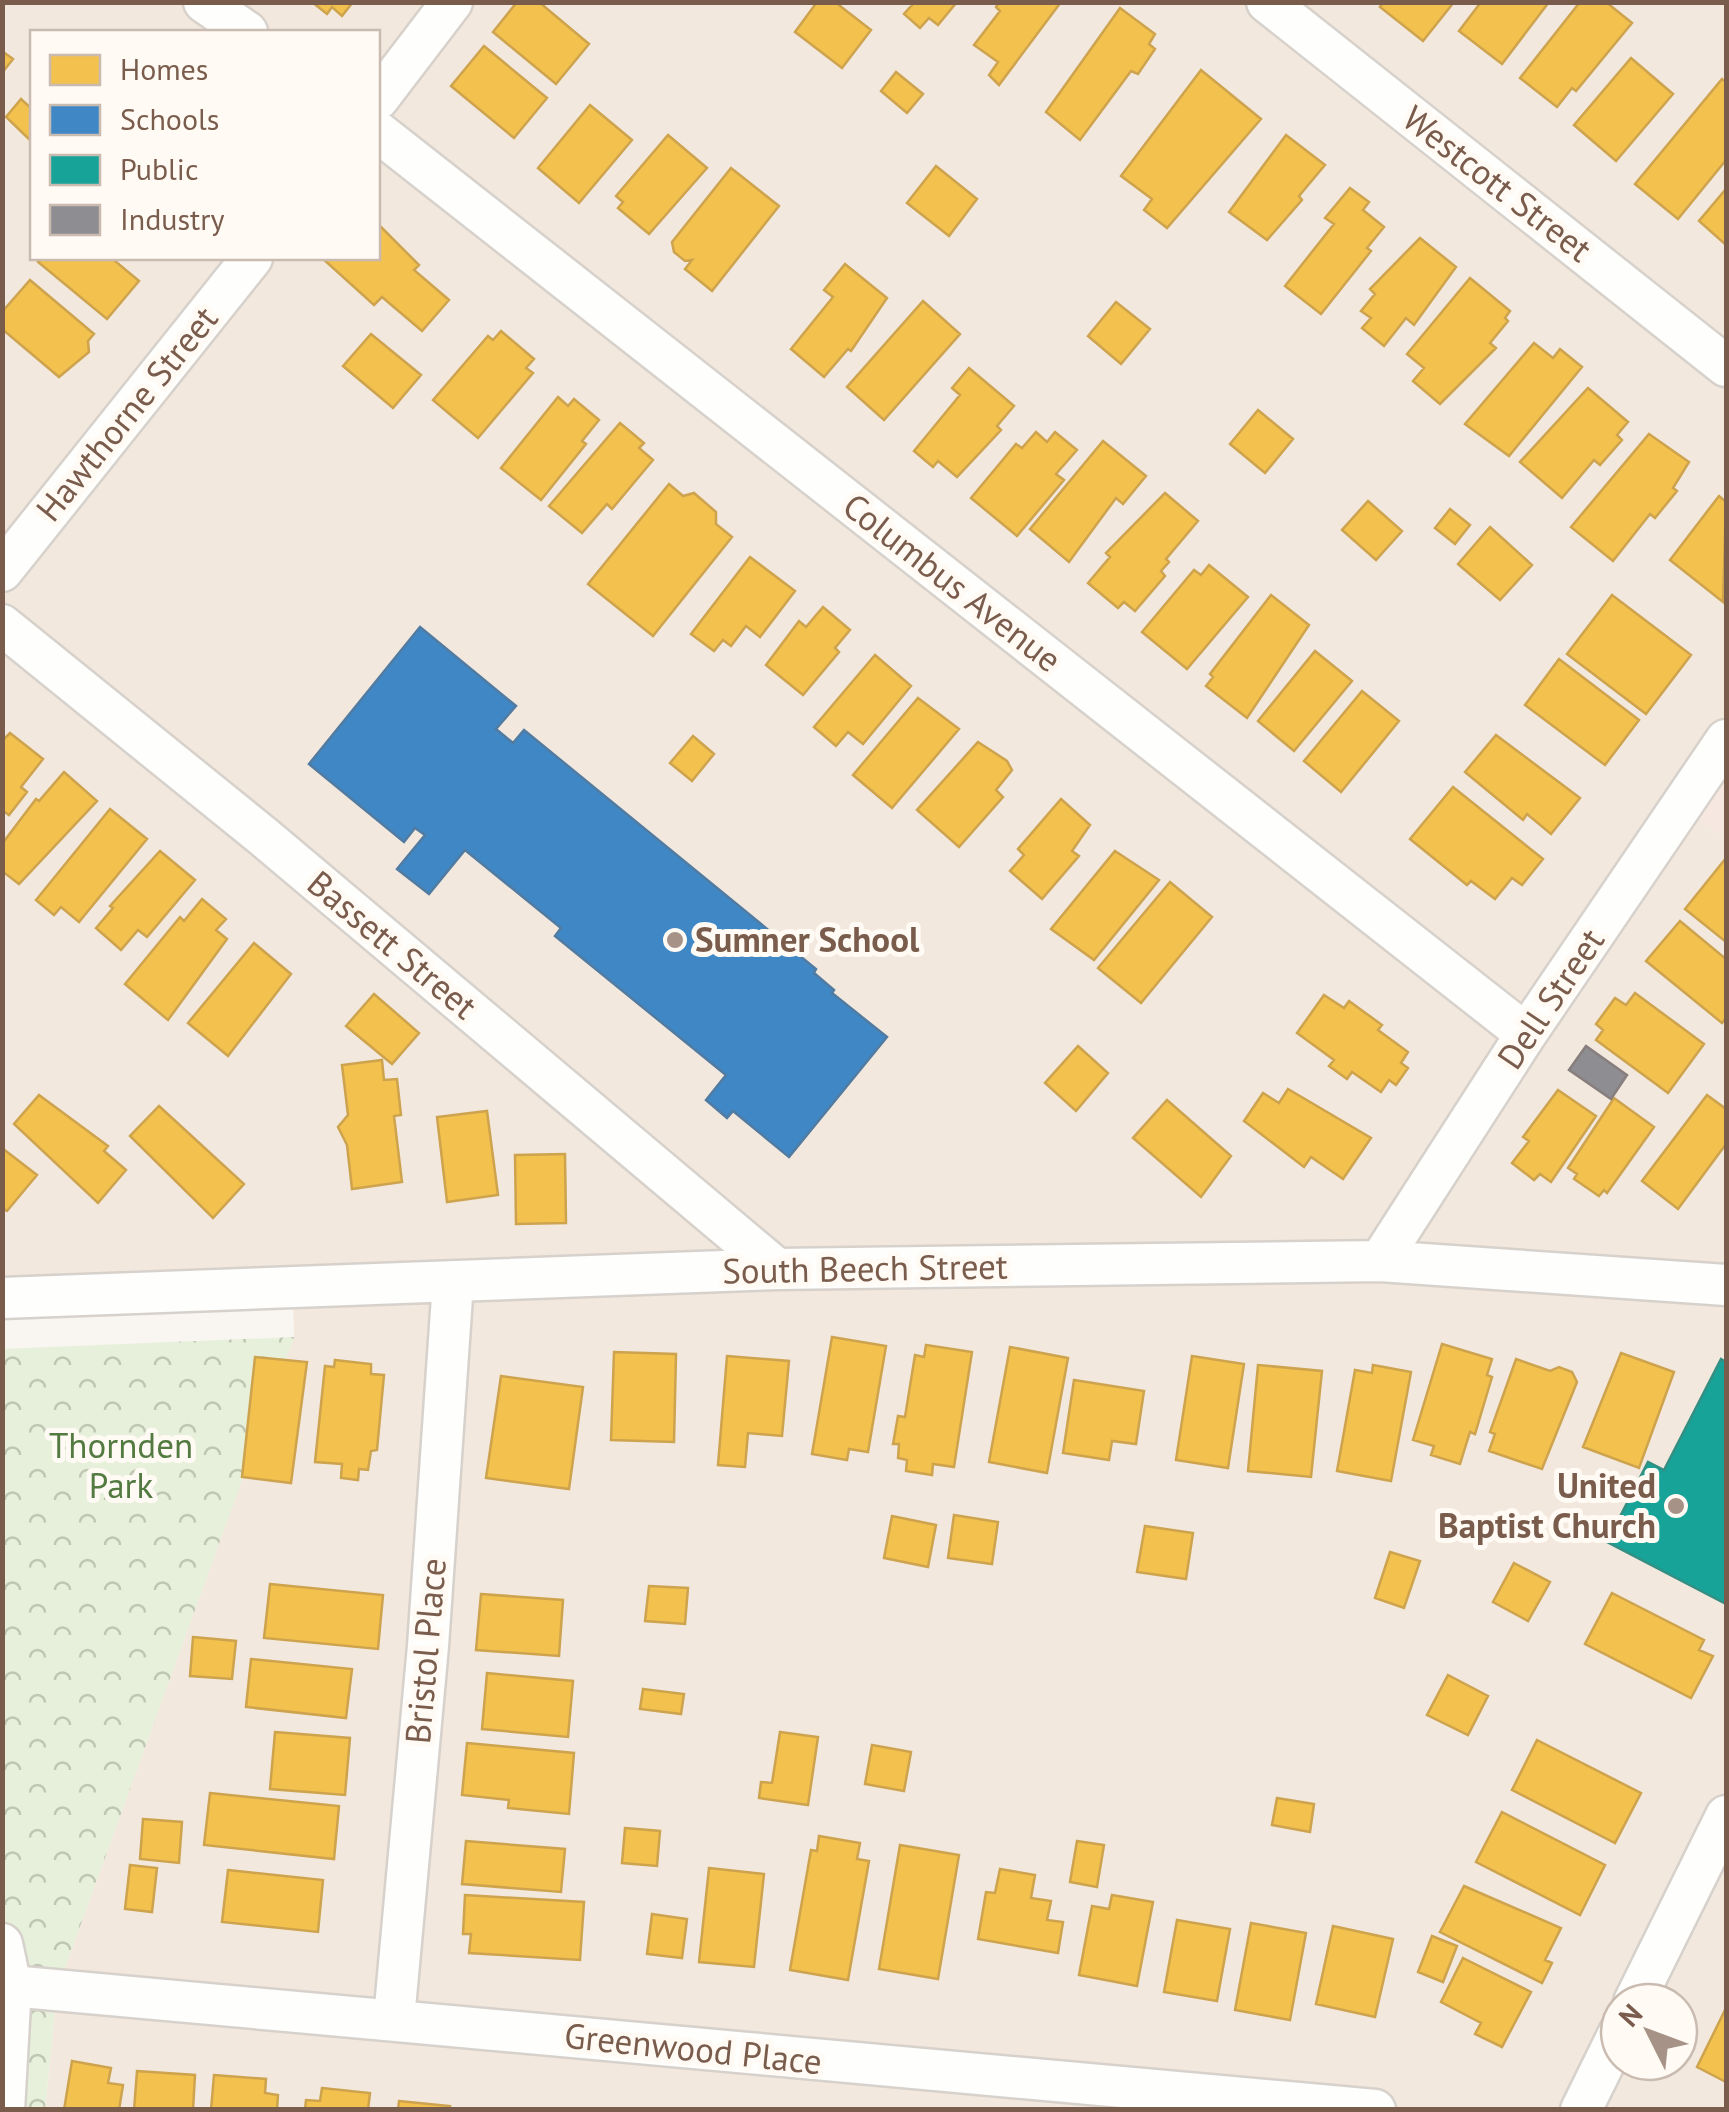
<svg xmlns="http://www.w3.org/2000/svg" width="1729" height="2112" font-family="'PT Sans',sans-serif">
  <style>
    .residential { fill: #f2e8de; fill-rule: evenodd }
    .commercial { fill: #f6e8e1 }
    .park { fill: url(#park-crowns) }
    .homes { fill: #f2c14e; stroke: #cea34e; stroke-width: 2.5 }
    .schools { fill: #3f88c5; stroke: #517ba1; stroke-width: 2.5 }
    .public { fill: #17a398; stroke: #358e82; stroke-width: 2.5 }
    .industry { fill: #8d8d92; stroke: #877e7d; stroke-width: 2.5 }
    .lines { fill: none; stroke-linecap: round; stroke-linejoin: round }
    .minor-casing { stroke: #d7d1cb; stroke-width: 45 }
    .minor { stroke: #fefefd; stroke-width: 40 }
    .poi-dot { fill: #a69286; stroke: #fffaf3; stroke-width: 4 }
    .labels { text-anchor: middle; stroke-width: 10; stroke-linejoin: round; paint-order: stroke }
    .street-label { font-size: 35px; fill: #7a5c4d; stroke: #fffaf3 }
    .poi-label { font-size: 35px; font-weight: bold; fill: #7a5c4d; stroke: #fffaf3; text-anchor: start }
    .park-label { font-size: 35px; fill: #537a41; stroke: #fffaf3 }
  </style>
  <defs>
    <pattern id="park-crowns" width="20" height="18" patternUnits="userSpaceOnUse" patternTransform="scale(2.5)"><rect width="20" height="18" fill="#e7f0db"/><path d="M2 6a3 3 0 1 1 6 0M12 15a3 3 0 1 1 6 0" fill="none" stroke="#c0c6b4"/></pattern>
  </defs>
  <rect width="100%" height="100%" fill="#f9f5f0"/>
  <path class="residential" d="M2 3H1726V2109H45L57 1990 294 1336 293 1290 3 1298ZM32 32H378V258H32ZM1619 2002H1679V2062H1619Z"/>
  <path class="commercial" d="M1726 740V841L1683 805Z"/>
  <path class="park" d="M294 1337 57 1990 45 2109H3L2 1349Z"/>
  <path class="homes" d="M312 2H353L342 16 332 7 327 14Z
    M517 2H539L589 44 556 84 493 32Z
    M817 2H835L871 30 842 68 795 32Z
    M908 2H957L938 25 929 18 920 28 904 14 912 5Z
    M999 2H1061L999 85 989 75 998 62 974 45 1000 11 996 7Z
    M1383 2H1454L1423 41 1380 7Z
    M1481 2H1549L1502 64 1459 31Z
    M1580 2H1606L1632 23 1576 91 1572 88 1557 107 1520 78Z
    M1120 8 1155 34 1149 44 1155 49 1138 74 1131 71 1080 140 1046 112Z
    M484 46 547 98 514 138 451 86Z
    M2 51 13 59 2 73Z
    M1631 58 1673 94 1616 161 1574 125Z
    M1201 70 1261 119 1167 228 1144 210 1152 199 1121 176Z
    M896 72 923 94 907 113 881 91Z
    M1722 79 1726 82V160L1678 219 1635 184Z
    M21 99 32 109V142L6 117Z
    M590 105 632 140 579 203 538 168Z
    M668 135 707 168 649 234 618 208 623 202 616 196Z
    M1286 135 1325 165 1299 196 1302 200 1267 240 1229 212Z
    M936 166 977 199 949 236 907 203Z
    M731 168 779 206 712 291 685 269 692 260 685 261 674 252 672 242Z
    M1350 188 1369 202 1363 210 1384 227 1367 248 1371 251 1321 314 1285 286 1334 224 1325 218Z
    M1726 189V245L1699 221Z
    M378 224 419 265 414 270 449 300 422 331 382 297 374 305 322 258H378Z
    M1420 238 1456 267 1414 325 1406 318 1384 346 1362 328 1371 318 1361 311 1375 294 1370 289Z
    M42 258H118L115 261 139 281 107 319 38 262Z
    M845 264 887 298 851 351 848 349 824 377 791 349 833 297 824 290Z
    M1470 278 1510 311 1505 318 1508 321 1490 343 1496 348 1440 404 1413 381 1424 368 1407 354Z
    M30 280 94 334 88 341 89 352 59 377 2 329V312Z
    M923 301 960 334 884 420 847 387Z
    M1116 302 1150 329 1121 364 1088 336Z
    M501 331 534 359 526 368 533 373 478 438 433 400 488 336 493 340Z
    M371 334 421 375 393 408 343 366Z
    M1534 343 1553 358 1560 349 1582 367 1509 456 1465 424Z
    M969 368 1014 406 997 426 1001 430 957 477 938 461 933 467 914 451 960 395 952 388Z
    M1588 388 1628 422 1617 435 1622 440 1600 465 1594 460 1562 498 1520 462Z
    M558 397 568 406 574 399 599 420 582 441 586 444 541 500 501 468Z
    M1258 410 1293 439 1265 473 1230 444Z
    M620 423 644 443 639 448 653 460 612 509 607 504 582 533 549 506Z
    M1036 432 1047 442 1055 432 1077 450 1056 474 1064 480 1017 536 971 498 1016 444 1022 448Z
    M1649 434 1689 462 1673 488 1677 491 1655 518 1650 514 1613 561 1571 527Z
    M1103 441 1146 476 1123 504 1116 498 1069 562 1030 529Z
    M669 484 683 496 694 493 716 512V524L732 537 653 636 588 584Z
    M1165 493 1198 521 1166 559 1169 562 1161 571 1165 576 1135 611 1124 602 1118 608 1088 583 1110 557 1106 553Z
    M1719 496 1726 502 1723 602 1670 560Z
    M1368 501 1402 531 1376 560 1342 530Z
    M1450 509 1470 525 1455 544 1435 528Z
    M1490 527 1532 565 1500 600 1458 564Z
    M750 557 795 591 760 637 746 626 731 646 723 640 714 651 691 634Z
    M1209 565 1248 597 1187 669 1142 632 1194 570 1201 575Z
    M1271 595 1309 625 1247 718 1206 686 1213 677 1210 674Z
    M1612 595 1691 655 1646 714 1567 654Z
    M823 607 850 630 835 648 839 652 803 695 766 665 799 621 806 627Z
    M1315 651 1352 681 1294 751 1258 721Z
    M875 655 911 686 863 744 848 732 836 746 814 727Z
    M1559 659 1639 720 1605 765 1525 705Z
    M1362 691 1399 721 1341 792 1304 761Z
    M918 698 959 729 892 808 853 775Z
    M10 733 43 759 21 787 27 792 9 815 2 810V741Z
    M1496 735 1580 798 1551 834 1527 814 1523 820 1465 772Z
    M693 736 714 754 692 781 670 763Z
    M978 742 1007 761 1012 770 996 790 1003 797 959 847 917 810Z
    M64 772 97 801 19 884 2 871V844L36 799 39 801Z
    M1453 787 1543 859 1522 885 1512 878 1495 899 1471 881 1467 885 1410 839Z
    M1061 799 1090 825 1072 851 1079 856 1042 899 1010 871 1024 855 1018 849Z
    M110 809 147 839 79 922 61 907 54 915 36 900Z
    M160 851 195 880 147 937 138 930 121 950 96 928 113 908 110 906Z
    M1115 851 1159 880 1094 960 1051 929Z
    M1726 858V942L1685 909Z
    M1170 882 1212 917 1141 1003 1098 968Z
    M202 899 226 919 216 930 227 939 168 1020 125 984 180 917 184 921Z
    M1680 921 1726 959V1018L1722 1023 1646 961Z
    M254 943 291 974 228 1056 188 1023Z
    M1635 993 1704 1044 1668 1093 1596 1040 1603 1030 1596 1024 1615 998 1626 1005Z
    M374 994 419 1033 392 1064 346 1026Z
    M1324 995 1344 1008 1349 1001 1382 1025 1378 1030 1408 1052 1401 1063 1408 1068 1396 1085 1389 1080 1381 1092 1352 1072 1347 1079 1329 1066 1334 1060 1297 1033Z
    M1078 1046 1108 1073 1076 1111 1045 1083Z
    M382 1060 384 1080 397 1079 401 1115 394 1116 402 1182 352 1189 347 1145 338 1127 348 1115 342 1065Z
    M1288 1089 1371 1138 1343 1179 1311 1157 1304 1167 1244 1121 1263 1093 1279 1103Z
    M1558 1090 1596 1116 1551 1182 1540 1174 1534 1180 1512 1163 1529 1141 1523 1137Z
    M39 1095 108 1146 104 1151 126 1170 98 1203 14 1124Z
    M1707 1095 1726 1109V1144L1678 1209 1642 1181Z
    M1614 1098 1654 1127 1607 1193 1604 1190 1599 1196 1574 1179 1577 1174 1568 1168Z
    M1167 1100 1231 1156 1201 1197 1133 1138Z
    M159 1106 244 1184 213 1218 130 1136Z
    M487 1111 498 1195 447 1202 437 1117Z
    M2 1148 37 1175 7 1211 2 1208Z
    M565 1154 566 1223 516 1224 515 1155Z
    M832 1337 886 1346 868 1452 849 1449 847 1460 812 1454Z
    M1442 1344 1492 1359 1487 1375 1492 1377 1475 1434 1470 1432 1460 1464 1431 1455 1434 1446 1413 1440Z
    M926 1345 972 1352 954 1467 933 1464 932 1475 906 1471 907 1460 898 1458 899 1444H893L898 1416 905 1417 915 1355 924 1357Z
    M1010 1347 1068 1358 1047 1473 989 1462Z
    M614 1352 676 1354 674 1442 611 1440Z
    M1621 1353 1674 1372 1639 1468 1583 1447Z
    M727 1356 789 1361 782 1436 748 1433 745 1467 718 1465Z
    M1192 1356 1244 1364 1228 1468 1176 1460Z
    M255 1357 307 1362 291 1483 242 1477Z
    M1516 1359 1550 1371 1559 1367 1572 1372 1577 1382 1542 1469 1489 1451 1495 1434 1490 1432Z
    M335 1360 371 1364V1374L384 1375 377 1450 371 1451 368 1470 359 1469 358 1480 341 1478 342 1464 315 1462 325 1366 334 1367Z
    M1258 1365 1322 1371 1311 1477 1248 1471Z
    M1373 1365 1411 1372 1391 1481 1337 1471 1355 1370 1372 1373Z
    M501 1376 583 1387 569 1489 486 1478Z
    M1074 1380 1144 1391 1136 1444 1112 1441 1109 1460 1063 1453Z
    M954 1515 998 1522 992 1564 948 1558Z
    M892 1516 936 1525 928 1567 884 1558Z
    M1145 1526 1193 1533 1186 1579 1137 1572Z
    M1390 1552 1420 1561 1404 1608 1375 1598Z
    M1514 1563 1550 1582 1528 1621 1493 1602Z
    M270 1584 383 1595 378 1649 264 1638Z
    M649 1586 688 1588 685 1624 645 1621Z
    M1612 1593 1704 1640 1699 1650 1713 1656 1691 1698 1585 1644Z
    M481 1594 563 1600 559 1656 476 1650Z
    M193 1637 236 1641 232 1679 190 1676Z
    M251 1659 352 1669 346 1718 246 1707Z
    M487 1673 573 1681 568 1737 482 1729Z
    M1448 1675 1488 1696 1468 1735 1427 1715Z
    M643 1689 684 1694 681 1714 640 1709Z
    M275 1732 350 1738 345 1795 270 1789Z
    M780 1732 818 1737 808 1805 759 1798 761 1782 772 1783Z
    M1537 1740 1641 1793 1615 1843 1512 1790Z
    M467 1743 574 1753 569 1814 508 1808 509 1800 462 1795Z
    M872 1745 911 1752 904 1791 865 1784Z
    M210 1793 339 1806 334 1859 204 1845Z
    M1277 1798 1314 1804 1310 1832 1272 1825Z
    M1502 1812 1605 1865 1580 1915 1476 1862Z
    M143 1819 182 1822 179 1863 140 1859Z
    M625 1828 660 1831 657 1866 622 1863Z
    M819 1836 860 1843 857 1859 869 1861 848 1980 790 1970 811 1850 817 1851Z
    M466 1841 565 1849 561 1892 462 1884Z
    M1077 1841 1104 1845 1097 1887 1070 1882Z
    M900 1845 959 1855 938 1979 879 1969Z
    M130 1865 157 1868 152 1912 125 1909Z
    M709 1868 764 1874 754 1967 699 1962Z
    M1000 1869 1035 1875 1031 1898 1051 1901 1047 1920 1063 1922 1058 1953 978 1939 986 1892 995 1893Z
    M228 1870 323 1880 318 1932 222 1922Z
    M1464 1886 1561 1928 1545 1960 1552 1963 1542 1983 1440 1932Z
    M465 1895 584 1902 580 1960 469 1953 471 1934H463Z
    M1112 1895 1153 1902 1137 1986 1079 1975 1092 1906 1109 1909Z
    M652 1914 687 1919 682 1958 647 1954Z
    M1177 1920 1230 1929 1217 2001 1164 1992Z
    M1251 1923 1306 1933 1290 2020 1235 2010Z
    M1333 1926 1393 1939 1375 2017 1316 2004Z
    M1432 1936 1457 1946 1443 1982 1418 1972Z
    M1463 1958 1531 1992 1502 2047 1475 2034 1481 2023 1441 2002Z
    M1725 2010H1726V2082L1697 2067Z
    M72 2061 111 2068 108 2083 123 2085 119 2110H64Z
    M137 2071 195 2075 193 2110H134Z
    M214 2075 266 2079 265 2093 278 2095 277 2110H211Z
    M322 2088 370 2093 368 2110H305L306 2100 320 2101Z
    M399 2101 450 2106 449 2110H398Z"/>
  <path class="schools" d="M420 627 516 706 496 729 513 743 524 730 816 969 814 973 834 990 832 993 887 1037 789 1157 733 1111 727 1118 706 1100 726 1075 555 936 561 928 465 850 429 894 397 869 425 835 415 828 404 842 309 764Z"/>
  <path class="public" d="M1721 1359 1726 1362V1604L1607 1542 1648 1462 1664 1470Z"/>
  <path class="industry" d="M1586 1046 1627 1075 1611 1099 1569 1070Z"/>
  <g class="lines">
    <g class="minor-casing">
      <path id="minor" d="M204 2 247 32
        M1267 2 1726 366
        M378 99 452 2
        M378 132 1526 1034
        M2 571 252 258
        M2 625 264 837 777 1269
        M1380 1261 1526 1034 1726 740
        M2 1298 777 1269 1380 1261 1726 1285
        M2 1944 11 1986 4 2110
        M11 1986 1375 2110
        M1634 2002 1726 1816
        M394 2019 428 1646 453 1282
        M1581 2110 1619 2033"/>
    </g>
    <use href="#minor" class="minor"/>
  </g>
  <g class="poi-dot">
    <circle cx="675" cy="940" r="10"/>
    <circle cx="1676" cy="1506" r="10"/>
  </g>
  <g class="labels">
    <g class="street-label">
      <text transform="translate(1497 184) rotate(38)" y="12">Westcott Street</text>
      <text transform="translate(127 414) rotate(-51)" y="12">Hawthorne Street</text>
      <text transform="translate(952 583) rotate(38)" y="12">Columbus Avenue</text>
      <text transform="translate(392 945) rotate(40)" y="12">Bassett Street</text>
      <text transform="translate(1551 999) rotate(-56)" y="12">Dell Street</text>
      <text transform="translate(865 1269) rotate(-1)" y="12">South Beech Street</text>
      <text transform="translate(426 1651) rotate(-85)" y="12">Bristol Place</text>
      <text transform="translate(693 2049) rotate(6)" y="12">Greenwood Place</text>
    </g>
    <g class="poi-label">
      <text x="695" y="952">Sumner School</text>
      <text x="1656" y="1498" text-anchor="end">United<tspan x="1656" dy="40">Baptist Church</tspan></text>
    </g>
    <g class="park-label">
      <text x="121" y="1458">Thornden<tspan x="121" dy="40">Park</tspan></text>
    </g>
  </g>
  <rect width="1729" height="2112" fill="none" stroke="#7a5c4d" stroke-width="10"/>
  <rect x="30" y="30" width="350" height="230" fill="#fffaf3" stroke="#cabbb1" stroke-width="2.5"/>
  <rect x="50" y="55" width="50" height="30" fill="#f2c14e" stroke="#cabbb1" stroke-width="2.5"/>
  <text x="120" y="80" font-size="30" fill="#7a5c4d">Homes</text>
  <rect x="50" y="105" width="50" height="30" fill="#3f88c5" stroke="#cabbb1" stroke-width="2.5"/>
  <text x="120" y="130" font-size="30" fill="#7a5c4d">Schools</text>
  <rect x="50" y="155" width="50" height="30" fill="#17a398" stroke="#cabbb1" stroke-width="2.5"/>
  <text x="120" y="180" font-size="30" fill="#7a5c4d">Public</text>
  <rect x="50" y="205" width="50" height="30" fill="#8d8d92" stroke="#cabbb1" stroke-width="2.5"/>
  <text x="120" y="230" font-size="30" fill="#7a5c4d">Industry</text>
  <g transform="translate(1649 2032) rotate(312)"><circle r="48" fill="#fffaf3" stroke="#cabbb1" stroke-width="2.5"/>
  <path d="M0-8L18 38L0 25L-18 38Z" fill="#a69286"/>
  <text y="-15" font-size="28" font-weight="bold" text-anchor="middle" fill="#7a5c4d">N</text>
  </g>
</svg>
